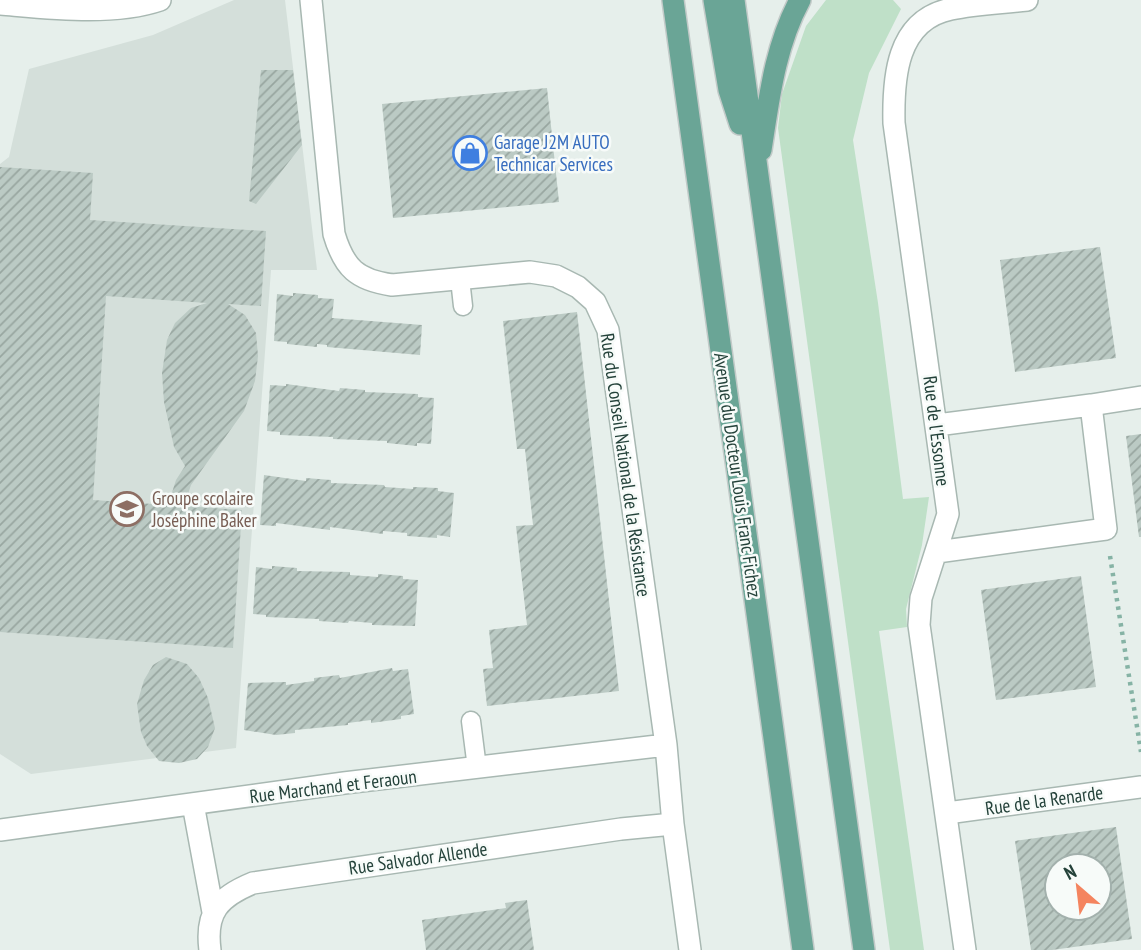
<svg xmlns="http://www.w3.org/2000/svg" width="1141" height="950" font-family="'PT Sans Narrow',sans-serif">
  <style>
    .built { fill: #d4dfda }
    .grass { fill: #bfe0c8 }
    .building { fill: url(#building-hatch); fill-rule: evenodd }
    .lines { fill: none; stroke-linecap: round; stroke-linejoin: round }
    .service-casing { stroke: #a8b8b2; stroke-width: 21 }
    .pedestrian-casing { stroke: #a8b8b2; stroke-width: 24 }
    .minor-casing { stroke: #a8b8b2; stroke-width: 24 }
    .primary-casing { stroke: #c2cac8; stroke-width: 24 }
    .path { stroke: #86b3a5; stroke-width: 4.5; stroke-dasharray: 3.5 5; stroke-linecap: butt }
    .service { stroke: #fff; stroke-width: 18 }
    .pedestrian { stroke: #fff; stroke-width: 21 }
    .minor { stroke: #fff; stroke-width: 21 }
    .primary { stroke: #6aa596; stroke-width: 21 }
    .labels { text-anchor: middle; stroke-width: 5; stroke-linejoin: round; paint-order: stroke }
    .shop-label { font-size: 19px; fill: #366cbe; stroke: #f7fbf9; text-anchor: start }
    .street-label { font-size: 19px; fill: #24423a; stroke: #f7fbf9 }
    .education-label { font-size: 19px; fill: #785e54; stroke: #f7fbf9; text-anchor: start }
  </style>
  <defs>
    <pattern id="building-hatch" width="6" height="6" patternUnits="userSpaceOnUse" patternTransform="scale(1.75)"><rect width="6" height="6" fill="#bbcac4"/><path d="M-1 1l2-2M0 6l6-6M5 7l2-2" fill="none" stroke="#98a6a0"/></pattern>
  </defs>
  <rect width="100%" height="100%" fill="#e6efeb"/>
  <path class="built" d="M234 0H285L317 270H271L236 748 31 774 0 754V164L9 157 29 69 153 35Z"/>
  <path class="grass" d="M826 0H893L901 9 869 73 853 140 878 303 903 499 929 497 922 545 906 609 907 627 879 631 924 950H890L778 128 782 94 806 26Z"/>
  <path class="building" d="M261 70H293L302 145 256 204 249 201Z
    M547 88 559 202 393 218 382 104Z
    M0 167 93 173 90 220 266 231 261 306 228 304 245 315 256 333 258 356 255 381 244 411 191 485 184 506 242 510 233 648 0 632ZM106 296 207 303 191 308 175 323 167 340 162 373 164 402 174 447 185 466 176 480 168 505 93 500Z
    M1100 247 1116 358 1015 372 1000 260Z
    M293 293 318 295V298L334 299 332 318 422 325 420 355 327 347V345L317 344V347L287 344V342L274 341 277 294 293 296Z
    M577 312 619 691 487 706 483 669 493 668 489 630 527 625 516 526 533 525 525 449H517L503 321Z
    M286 384 339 391 340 388 365 390V392L418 394V397L434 398 431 444 417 443V446L387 443V441L333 439V437L280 435V432L267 431 270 385 286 386Z
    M1141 434V537H1139L1126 436Z
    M264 475 306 481V478L331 480V483L384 485 385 487 413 489V487L438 488V491L454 493 450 537 437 535V538L407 536V533L383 531V534L330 527V530L276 523V526L260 525Z
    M272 566 297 568V571L350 572V575L378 577V574L403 576V579L418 580 415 626 372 625V623L349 621 348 623 319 621V619L266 617V615L253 614 256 567 272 569Z
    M1081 576 1096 687 996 700 981 590Z
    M166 657 187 664 199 678 208 698 215 728 208 747 197 759 179 763 159 761 147 746 141 732 137 704 144 680 153 665Z
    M392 668 393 671 408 669 414 714 401 716V719L371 723V720L348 723V725L295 730V733L276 735 244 730 248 683 286 682V685L314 681V678L339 675 340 678Z
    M1116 827 1132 939 1052 950H1031L1015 841ZM1057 866H1099V908H1057Z
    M527 900 534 950H426L422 920 506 908 505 903Z"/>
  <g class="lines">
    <g class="service-casing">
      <path id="service" d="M460 279 463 306
        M471 721 477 768"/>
    </g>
    <g class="pedestrian-casing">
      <path id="pedestrian" d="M947 813 1141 787"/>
    </g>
    <g class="minor-casing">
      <path id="minor" d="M311 0 334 234C344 268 357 280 392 285L530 272 556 276 578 287 595 302 608 330 666 745 673 824 690 950
        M0 4C48 8 113 16 160 0
        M1091 405 1141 397
        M937 425 1091 405 1106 529 937 552
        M193 804 213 912
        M0 830 344 783 666 745
        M210 950C205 912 219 897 253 883L621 829 673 824
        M965 950 919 625 921 598 948 514 894 123C893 79 896 20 951 9 976 4 1002 3 1027 0"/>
    </g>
    <g class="primary-casing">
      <path id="primary" d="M673 0 803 950
        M714 0 729 90 740 124
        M734 0 864 950
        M761 150C769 99 775 46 800 0"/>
    </g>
    <path class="path" d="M1110 556 1141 752"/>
    <use href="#service" class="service"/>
    <use href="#pedestrian" class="pedestrian"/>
    <use href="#minor" class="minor"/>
    <use href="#primary" class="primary"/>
  </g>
  <defs>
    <g id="shop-ring" transform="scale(1.75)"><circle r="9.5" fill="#f7fbf9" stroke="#3f7fe0" stroke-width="1.5"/><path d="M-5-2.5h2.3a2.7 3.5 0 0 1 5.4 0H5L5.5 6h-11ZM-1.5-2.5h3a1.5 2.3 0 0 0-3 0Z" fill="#3f7fe0"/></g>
    <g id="school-ring" transform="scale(1.75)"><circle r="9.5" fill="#f7fbf9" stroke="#8d6e63" stroke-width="1.5"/><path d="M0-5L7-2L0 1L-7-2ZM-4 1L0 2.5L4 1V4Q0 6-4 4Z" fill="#8d6e63"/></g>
  </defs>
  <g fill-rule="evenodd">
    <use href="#shop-ring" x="470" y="153"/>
    <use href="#school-ring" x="127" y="509"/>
  </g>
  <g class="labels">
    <g class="shop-label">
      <text x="494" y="149">Garage J2M AUTO<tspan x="494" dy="22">Technicar Services</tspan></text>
    </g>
    <g class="street-label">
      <text transform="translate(937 431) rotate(83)" y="7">Rue de l'Essonne</text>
      <text transform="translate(626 465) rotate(82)" y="7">Rue du Conseil National de la Résistance</text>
      <text transform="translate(738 475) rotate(82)" y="7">Avenue du Docteur Louis Franc Fichez</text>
      <text transform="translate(333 786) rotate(-7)" y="7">Rue Marchand et Feraoun</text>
      <text transform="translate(1044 800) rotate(-8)" y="7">Rue de la Renarde</text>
      <text transform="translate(418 858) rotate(-8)" y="7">Rue Salvador Allende</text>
    </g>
    <g class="education-label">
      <text x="152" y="505">Groupe scolaire<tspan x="152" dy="22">Joséphine Baker</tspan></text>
    </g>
  </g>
  <g transform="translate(1078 887) rotate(332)"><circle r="33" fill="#f7fbf9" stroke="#a3b1ad" stroke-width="2"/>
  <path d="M0-5L12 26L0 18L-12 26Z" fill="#f4845f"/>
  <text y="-10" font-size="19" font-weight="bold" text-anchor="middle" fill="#24423a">N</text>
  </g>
</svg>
